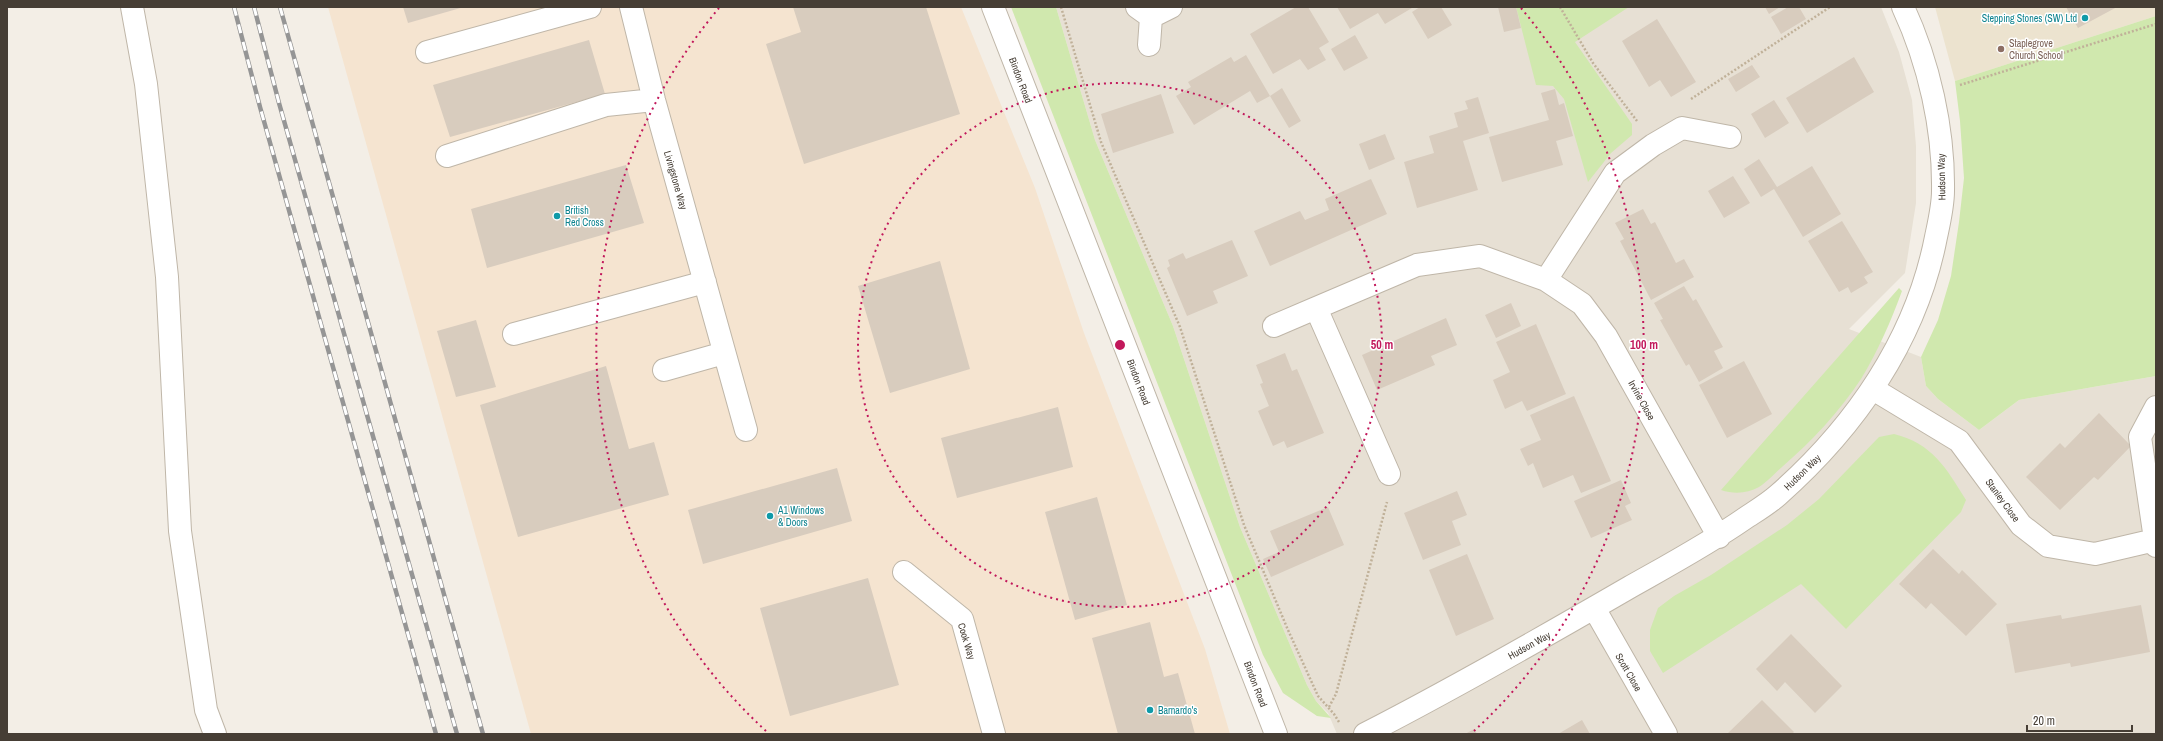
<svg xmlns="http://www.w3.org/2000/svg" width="2163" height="741" font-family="'Archivo Narrow',sans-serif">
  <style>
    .residential { fill: #e7e0d4 }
    .commercial { fill: #f5e4d0 }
    .education { fill: #ece3cf }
    .green { fill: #d0e8ae }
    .building { fill: #d8ccbe }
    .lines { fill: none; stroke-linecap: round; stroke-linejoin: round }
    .minor-casing { stroke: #bfb6a8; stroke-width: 24 }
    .path { stroke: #c0b199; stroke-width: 2.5; stroke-dasharray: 2 2; stroke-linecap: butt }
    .minor { stroke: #fff; stroke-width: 22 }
    .rail-casing { stroke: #959595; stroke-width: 4.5 }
    .rail { stroke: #fff; stroke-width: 3; stroke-dasharray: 9; stroke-linecap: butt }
    .ring { fill: none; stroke: #c2185b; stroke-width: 2; stroke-dasharray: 2 4 }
    .culture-dot { fill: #0f9aa8; stroke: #fff; stroke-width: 1.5 }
    .education-dot { fill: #8d6e63; stroke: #fff; stroke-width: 1.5 }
    .labels { text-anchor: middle; stroke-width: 3; stroke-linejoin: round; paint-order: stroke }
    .culture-label { font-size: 10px; fill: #0d838f; stroke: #fff; text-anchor: start }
    .education-label { font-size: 10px; fill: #785e54; stroke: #fff; text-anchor: start }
    .street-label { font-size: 10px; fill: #463e35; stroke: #fff }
    .centre { fill: #c2185b; stroke: #fff; stroke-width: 2 }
    .ring-label { font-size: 12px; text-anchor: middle; font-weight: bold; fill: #c2185b; stroke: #fff; stroke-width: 3; stroke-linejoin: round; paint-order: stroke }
  </style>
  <rect width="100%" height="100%" fill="#f3eee6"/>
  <path class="residential" d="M1056 7H1881L1899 52 1912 100 1916 146V203L1905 273 1849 329 1921 357 1926 386 1938 399 1979 430 2019 400 2156 376V734H1337L1328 713 1316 701 1307 685 1240 527 1173 326 1095 140Z"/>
  <path class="commercial" d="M328 7H961L1035 188 1084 333 1205 649 1230 734H531Z"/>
  <path class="education" d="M1935 7H2156V16L1955 81Z"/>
  <path class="green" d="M1011 7H1056L1095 140 1173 326 1240 527 1307 685 1316 701 1331 718 1317 716 1283 693 1263 655Z
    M1516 7H1629L1575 42 1632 124V135L1611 153 1588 182 1564 99 1553 86 1536 85Z
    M2156 16V376L2019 400 1979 430 1938 399 1926 386 1921 357 1938 320 1951 276 1959 222 1964 178 1960 121 1955 81Z
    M1899 288 1902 291C1891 321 1878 351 1861 379 1839 412 1812 441 1782 467 1775 473 1767 482 1759 487 1747 494 1733 494 1721 490Z
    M1894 434C1932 443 1947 469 1966 500L1961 512 1846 629 1801 584 1663 673 1650 651V630L1658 608 1674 596 1711 575 1787 525 1819 499 1879 437Z"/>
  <path class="building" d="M403 7H464L408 23Z
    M793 7H926L960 114 804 164 766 44 801 32Z
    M1296 7H1308L1329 42 1319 48 1326 60 1308 70 1300 59 1273 74 1250 34Z
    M1337 7H1411L1412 8 1385 24 1378 13 1350 29Z
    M1420 7H1441L1452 25 1428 39 1412 12Z
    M1498 7H1516L1521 28 1504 32Z
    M1765 7H1780L1769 14Z
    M1788 7H1799L1806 19 1781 34 1771 17Z
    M2066 7H2117L2078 28Z
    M1657 19 1696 82 1671 97 1660 80 1649 87 1622 41Z
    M1355 35 1368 58 1344 71 1331 49Z
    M589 40 605 94 450 137 433 85Z
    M1246 55 1270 96 1257 103 1250 91 1194 125 1176 96 1191 87 1188 82 1231 57 1234 62Z
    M1854 57 1874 92 1807 133 1786 98Z
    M1752 65 1760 77 1736 92 1728 79Z
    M1282 88 1301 121 1289 128 1270 96Z
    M1555 89 1559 105 1564 103 1573 136 1556 141 1563 165 1502 182 1489 137 1549 120 1541 93Z
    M1161 94 1174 133 1113 153 1101 114Z
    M1478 97 1489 133 1463 141 1478 190 1417 208 1404 162 1434 153 1429 136 1458 127 1454 113 1468 109 1465 101Z
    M1774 100 1789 123 1765 138 1751 114Z
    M1385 134 1395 159 1369 170 1359 144Z
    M1759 159 1777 187 1812 166 1841 214 1803 237 1774 189 1761 197 1744 169Z
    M626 165 644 223 487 268 471 209Z
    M1733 176 1750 203 1724 218 1708 191Z
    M1371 179 1387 214 1270 266 1254 231 1300 211 1305 220 1329 210 1325 199Z
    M1643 209 1651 224 1655 222 1676 263 1684 259 1694 277 1651 300 1620 241 1624 239 1615 223Z
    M1842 221 1873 272 1864 277 1868 283 1851 293 1848 287 1839 292 1808 241Z
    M1232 240 1248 276 1213 291 1218 303 1187 316 1167 268 1170 266 1168 260 1183 253 1186 259Z
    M940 261 970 369 890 393 858 286Z
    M1684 286 1693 301 1696 299 1723 347 1714 351 1723 368 1699 382 1689 364 1686 366 1660 320 1663 319 1654 303Z
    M1511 303 1521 326 1496 338 1485 315Z
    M1446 318 1457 345 1431 356 1435 365 1377 390 1362 355Z
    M476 320 496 387 456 397 437 331Z
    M1536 324 1566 394 1527 411 1522 401 1505 409 1493 380 1510 372 1496 342Z
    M1285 353 1292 371 1297 369 1324 433 1287 448 1284 441 1273 446 1258 411 1269 406 1260 384 1263 383 1256 365Z
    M1744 361 1772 414 1727 438 1699 385Z
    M606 366 629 449 654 442 669 495 518 537 480 405Z
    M1574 396 1611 481 1581 493 1573 475 1543 488 1533 463 1528 466 1520 449 1541 440 1530 415Z
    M1058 407 1073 467 957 498 941 438Z
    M2099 413 2131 446 2098 480 2094 477 2060 510 2026 477 2060 443 2065 448Z
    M837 468 852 521 703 564 688 510Z
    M1621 480 1631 503 1625 506 1632 520 1591 538 1574 501Z
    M1457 491 1467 515 1452 521 1461 545 1423 560 1404 513Z
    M1097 497 1127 605 1075 620 1045 512Z
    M1328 507 1344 545 1271 577 1263 559 1279 552 1270 531Z
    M1933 549 1959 574 1962 570 1997 604 1966 636 1931 603 1926 609 1899 584Z
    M1467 554 1494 619 1456 636 1429 570Z
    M868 578 899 685 790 716 760 608Z
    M2141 605 2150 652 2071 667 2070 663 2015 673 2006 624 2061 615 2062 619Z
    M1150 622 1164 677 1178 673 1195 734H1118L1092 638Z
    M1791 634 1842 686 1815 713 1785 682 1777 691 1756 669Z
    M1762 700 1794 732 1792 734H1727Z
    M1582 720 1590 734H1558Z
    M1474 729 1477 734H1465Z"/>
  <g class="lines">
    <g class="minor-casing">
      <path id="minor" d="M132 7 146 84 167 277 180 531 206 710 215 734
        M631 7 654 100 746 430
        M993 7 1276 734
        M1137 7 1151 17 1171 7
        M1149 45 1151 17
        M427 52 590 7
        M447 156 606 105 654 100
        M1546 280 1615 173 1653 145 1682 128 1730 137
        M1274 326 1316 308
        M514 334 705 282
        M664 370 724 353
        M1873 389 1959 441 2021 525 2048 546 2095 554 2155 540
        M2156 407 2140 437 2156 546
        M1389 474 1316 308 1417 265 1480 256 1546 280 1582 304 1606 336 1719 537
        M904 572 962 619 994 734
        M1594 608 1666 734
        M1365 734C1455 688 1542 638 1630 587 1669 565 1708 544 1744 519 1756 511 1768 504 1778 495 1855 427 1916 340 1936 237 1939 223 1943 206 1943 191 1944 129 1929 63 1903 7"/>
    </g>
    <path class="path" d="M1061 7 1101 142 1180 327 1244 525 1288 630 1318 696 1334 714 1339 722
      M1560 7 1593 63 1637 121
      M1960 85 2156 24
      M1691 99 1830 7
      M1329 707 1336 694 1387 502"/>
    <use href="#minor" class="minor"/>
    <g class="rail-casing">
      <path id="rail" d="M234 7 260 107 436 734
        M254 7 279 103 457 734
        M280 7 483 734"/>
    </g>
    <use href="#rail" class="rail"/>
  </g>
  <g class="ring">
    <circle cx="1120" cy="345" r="262"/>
    <path d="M766 731A524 524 0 0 1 719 8M1521 8A524 524 0 0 1 1474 731"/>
  </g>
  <g class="culture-dot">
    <circle cx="2085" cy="18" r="4"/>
    <circle cx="557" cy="216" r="4"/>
    <circle cx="770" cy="516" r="4"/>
    <circle cx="1150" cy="710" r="4"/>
  </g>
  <circle class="education-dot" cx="2001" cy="49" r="4"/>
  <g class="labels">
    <g class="culture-label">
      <text x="2077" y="22" text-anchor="end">Stepping Stones (SW) Ltd</text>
      <text x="565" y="214">British<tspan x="565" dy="12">Red Cross</tspan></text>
      <text x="778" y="514">A1 Windows<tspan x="778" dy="12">&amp; Doors</tspan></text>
      <text x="1158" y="714">Barnardo's</text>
    </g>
    <g class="education-label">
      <text x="2009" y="47">Staplegrove<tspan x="2009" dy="12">Church School</tspan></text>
    </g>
    <g class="street-label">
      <text transform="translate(1021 80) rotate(69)" y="4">Bindon Road</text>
      <text transform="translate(1941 177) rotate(-91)" y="4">Hudson Way</text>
      <text transform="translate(676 180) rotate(74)" y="4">Livingstone Way</text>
      <text transform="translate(1139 382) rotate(69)" y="4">Bindon Road</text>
      <text transform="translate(1642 400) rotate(61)" y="4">Irvine Close</text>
      <text transform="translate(1802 472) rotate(-44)" y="4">Hudson Way</text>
      <text transform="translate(2003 500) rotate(54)" y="4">Stanley Close</text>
      <text transform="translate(967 641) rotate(73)" y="4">Cook Way</text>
      <text transform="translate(1529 645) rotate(-29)" y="4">Hudson Way</text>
      <text transform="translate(1629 672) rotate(60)" y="4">Scott Close</text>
      <text transform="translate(1256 684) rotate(69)" y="4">Bindon Road</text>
    </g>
  </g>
  <circle cx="1120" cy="345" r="6" class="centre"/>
  <g class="ring-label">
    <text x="1382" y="349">50 m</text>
    <text x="1644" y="349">100 m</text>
  </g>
  <rect width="2163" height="741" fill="none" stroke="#463e35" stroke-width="16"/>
  <path d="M2027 725v6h105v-6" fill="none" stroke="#463e35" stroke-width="2"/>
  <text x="2033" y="725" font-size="12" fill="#463e35" stroke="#ffffff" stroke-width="3" paint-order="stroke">20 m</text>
</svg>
